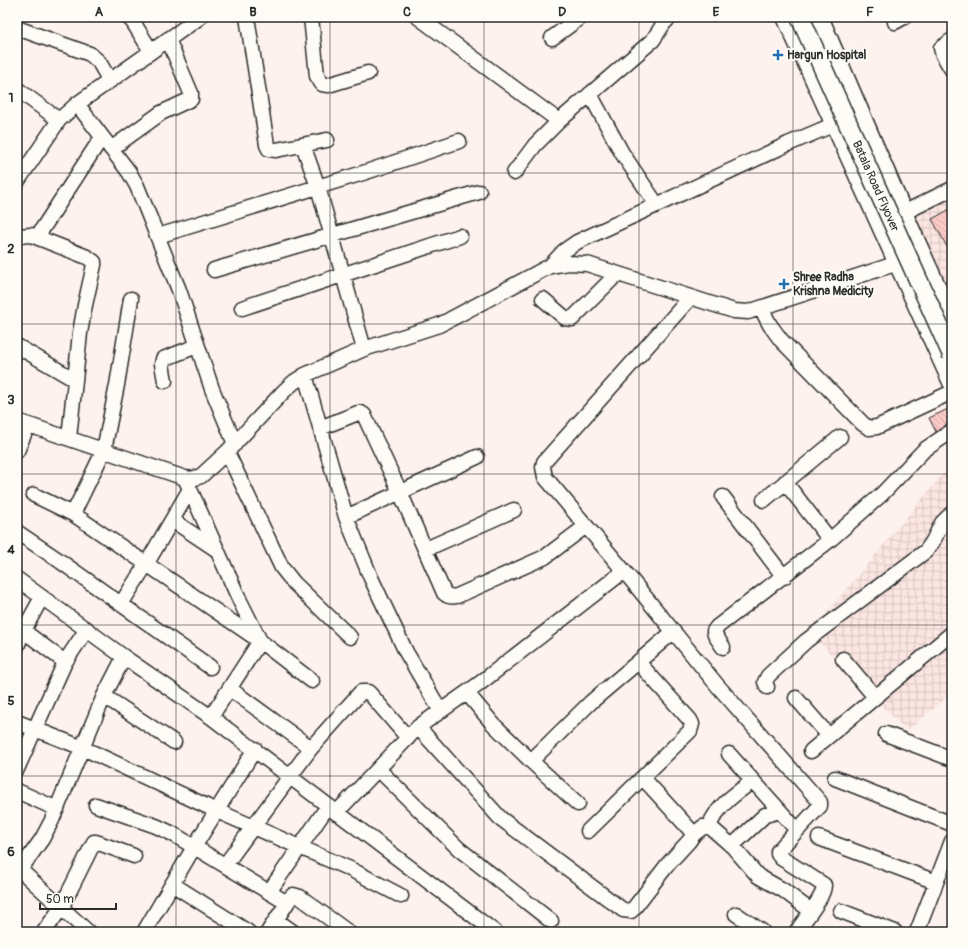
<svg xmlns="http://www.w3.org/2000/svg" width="969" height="949" font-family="Pangolin,sans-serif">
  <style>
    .industrial { fill: url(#industrial-grid) }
    .building { fill: url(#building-back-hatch); stroke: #2b2b2b }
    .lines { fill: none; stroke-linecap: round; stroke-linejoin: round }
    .minor-casing { stroke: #2b2b2b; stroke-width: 17 }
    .major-casing { stroke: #2b2b2b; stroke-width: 21 }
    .minor { stroke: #fdfcf7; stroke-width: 14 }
    .major { stroke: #fdfcf7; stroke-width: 18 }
    .major-bridge-casing { stroke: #2b2b2b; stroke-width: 21; stroke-linecap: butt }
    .major-bridge { stroke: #fdfcf7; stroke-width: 18 }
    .grid { fill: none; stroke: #2b2b2b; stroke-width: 1; stroke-opacity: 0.55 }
    .poi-dot { fill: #1f6fb2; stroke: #fdfcf7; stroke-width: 1.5 }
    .labels { text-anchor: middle; stroke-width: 4; stroke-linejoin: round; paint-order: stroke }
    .poi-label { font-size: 12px; font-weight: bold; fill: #2b2b2b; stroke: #fdfcf7; text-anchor: start }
    .street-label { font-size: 12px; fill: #2b2b2b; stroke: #fdfcf7 }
    .neatline { fill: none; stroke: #2b2b2b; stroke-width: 1.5 }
    .grid-label { font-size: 13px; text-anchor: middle; font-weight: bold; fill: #2b2b2b }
  </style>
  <defs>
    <pattern id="industrial-grid" width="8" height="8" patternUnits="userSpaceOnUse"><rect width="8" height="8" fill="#fce6e2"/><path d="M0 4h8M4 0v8" fill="none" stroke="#d8c5c2"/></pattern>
    <pattern id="building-back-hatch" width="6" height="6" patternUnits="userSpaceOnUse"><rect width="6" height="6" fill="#fbcac7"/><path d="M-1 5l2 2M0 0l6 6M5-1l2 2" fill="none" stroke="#d7aeab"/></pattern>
  </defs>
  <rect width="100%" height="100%" fill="#fdf2ed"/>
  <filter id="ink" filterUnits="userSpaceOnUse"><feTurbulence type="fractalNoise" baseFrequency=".025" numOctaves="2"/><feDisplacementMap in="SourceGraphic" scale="8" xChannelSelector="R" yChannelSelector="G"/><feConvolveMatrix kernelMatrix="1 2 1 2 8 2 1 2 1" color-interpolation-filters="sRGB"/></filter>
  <g filter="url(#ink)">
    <path class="industrial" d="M952 191V301L911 211Z
      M952 463V693L907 731 810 633Z"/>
    <path class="building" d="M952 208V256L932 219Z
      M948 409 952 417V423L947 424 936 432 929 418Z"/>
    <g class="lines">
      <g class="minor-casing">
        <path id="minor" d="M128 17 133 22 151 51
          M247 17 267 145 269 149 276 150 327 140
          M311 17 317 76 322 84 328 85 368 73
          M418 17 559 121 653 40 664 23 670 17
          M895 22 904 17
          M17 28 90 54 99 62 110 81
          M552 38 581 17
          M952 40 941 48 943 55 952 70
          M17 89 59 120
          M590 94 622 153 657 205
          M77 104 129 172 137 186 179 290 212 389 235 444
          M303 145 318 187 364 349
          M111 149 161 113 191 99V93L168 39
          M514 173 535 145 559 121
          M17 182 59 120 77 104 200 17
          M903 213 952 189
          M17 236 31 235 87 257 94 262V265L85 305 80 333 69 438
          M158 236 363 173 459 141
          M37 237 102 137
          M550 266 564 251 577 242 788 144 835 124
          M214 270 479 192
          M691 297 544 462 543 467 545 477 624 571 717 685 820 802V806L818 808 778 851V854L781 858 824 885C825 896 803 922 796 932
          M543 299 565 318 572 319 617 274
          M242 308 460 236
          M761 308 770 325 781 340 863 424 869 428 877 427 952 392
          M17 346 75 380
          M305 375 346 517 371 578 406 652 440 710
          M165 381 162 364 163 359 197 346
          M17 421 185 478 192 479 201 476 227 452 284 391 294 382 305 375 364 349 439 325 449 320 550 266 568 263 587 264 734 311 748 312 898 263 907 259
          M320 428 358 413H361L364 415 400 492 444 593C448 597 452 597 457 596L545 557 586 526
          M17 451 28 425
          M227 452 282 568 294 583 350 637
          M185 478 240 601 260 641 211 717
          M785 482 830 540
          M34 495 73 514 260 641 312 681
          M723 497 784 577
          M764 500 840 437
          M73 514 104 450 117 385 131 299
          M346 517 477 457
          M172 520 217 550
          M17 532 57 559 210 667
          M426 549 514 510
          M17 579 124 657 211 717 495 932
          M121 604 147 563 190 489
          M17 626 65 662
          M17 646 24 630 42 597
          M723 647 715 635 714 631 717 627 830 540 882 494 924 450 952 431
          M843 659 875 697
          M767 687 765 682 768 676 806 641 926 551 933 541 942 523 952 513
          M230 689 311 748
          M467 693 493 724 531 761 578 804
          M104 696 174 742
          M796 698 829 736
          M17 722 83 748 217 811 350 869 401 896
          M418 727 500 818 623 910 631 911 634 908 668 864 689 841 694 834 703 827 709 826 732 846 758 876 783 890 811 911
          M886 734 952 759
          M811 751 952 633
          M729 754 797 830
          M531 761 591 702 638 662
          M17 769 65 662 87 629
          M378 769 459 849 551 921
          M643 778 694 834
          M835 778 952 824
          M17 791 57 809
          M96 805 156 826 173 834 287 903
          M336 813 418 727 479 684 624 571
          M709 826C718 805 735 794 753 781
          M588 831 690 731 692 724 690 720 638 662 673 632
          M819 838 936 882
          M732 846 765 815 780 811
          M225 865 311 748 361 692H368L371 695 408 738
          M17 867 88 932
          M20 870 42 839 52 820 104 696 124 657
          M172 884 248 932
          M269 892 328 806
          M841 911 895 932
          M736 914 763 932
          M276 920 293 932
          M44 932 61 908 94 842H96L134 856
          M144 932 194 847 255 749
          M268 932 291 897 293 895 300 897 348 932
          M917 932 952 841"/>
      </g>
      <g class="major-casing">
        <path id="major" d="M786 17 952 382
          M819 17 903 213 952 321"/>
      </g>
      <use href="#minor" class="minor"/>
      <use href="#major" class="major"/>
      <g class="major-bridge-casing">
        <path id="major-bridge" d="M800 17 952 355"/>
      </g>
      <use href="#major-bridge" class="major-bridge"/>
    </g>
  </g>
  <path class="grid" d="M176 17V932M330 17V932M484 17V932M639 17V932M793 17V932M17 173H952M17 324H952M17 474H952M17 625H952M17 776H952"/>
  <g class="poi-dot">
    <path d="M776 49h4v4h4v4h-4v4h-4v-4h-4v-4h4z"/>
    <path d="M782 278h4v4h4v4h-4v4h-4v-4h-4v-4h4z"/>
  </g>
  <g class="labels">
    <g class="poi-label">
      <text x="787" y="59">Hargun Hospital</text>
      <text x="793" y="281">Shree Radha<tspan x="793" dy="14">Krishna Medicity</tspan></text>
    </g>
    <g class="street-label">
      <text transform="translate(876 186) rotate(66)" y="4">Batala Road Flyover</text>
    </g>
  </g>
  <rect width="969" height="949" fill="none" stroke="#fdfcf7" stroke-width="44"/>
  <path d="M40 903v6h76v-6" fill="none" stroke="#2b2b2b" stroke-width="2"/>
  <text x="46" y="903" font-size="12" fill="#2b2b2b" stroke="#fdfcf7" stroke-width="3" paint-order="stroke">50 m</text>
  <rect x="22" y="22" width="925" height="905" class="neatline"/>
  <g class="grid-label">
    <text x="99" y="16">A</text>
    <text x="253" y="16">B</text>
    <text x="407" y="16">C</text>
    <text x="562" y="16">D</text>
    <text x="716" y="16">E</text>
    <text x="870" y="16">F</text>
    <text x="11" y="102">1</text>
    <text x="11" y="253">2</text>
    <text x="11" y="404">3</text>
    <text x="11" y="554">4</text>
    <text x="11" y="705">5</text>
    <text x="11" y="856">6</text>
  </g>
</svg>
